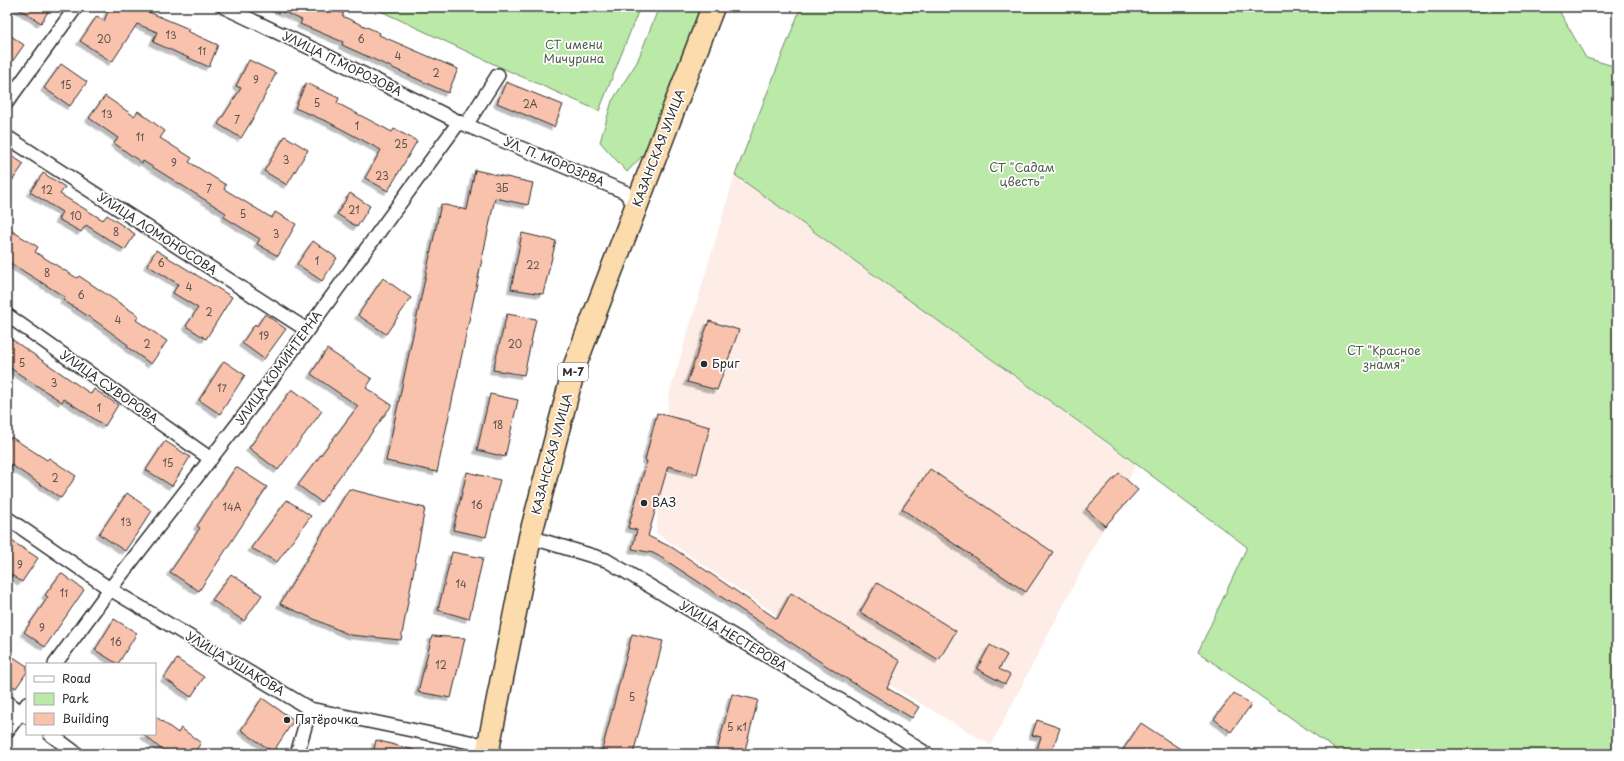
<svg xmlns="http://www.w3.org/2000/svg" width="1624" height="761" font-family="'Playpen Sans',sans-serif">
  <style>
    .built { fill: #fdede6 }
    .green { fill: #bae9a8; stroke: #728a6a }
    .building { fill: #f9c2ad; stroke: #2b2b2b; filter: url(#shadow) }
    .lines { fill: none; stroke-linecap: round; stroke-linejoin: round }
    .minor-casing { stroke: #2b2b2b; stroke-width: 16 }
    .trunk-casing { stroke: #2b2b2b; stroke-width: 25 }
    .minor { stroke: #fff; stroke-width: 13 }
    .trunk { stroke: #fcdcac; stroke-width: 22 }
    .poi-dot { fill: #2b2b2b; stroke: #fff; stroke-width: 1.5 }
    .labels { text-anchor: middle; stroke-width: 3.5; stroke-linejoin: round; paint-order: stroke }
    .number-label { font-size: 10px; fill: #5e514c }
    .shield { fill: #fff; stroke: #6b6b6b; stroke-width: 1 }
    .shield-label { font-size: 11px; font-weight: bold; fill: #2b2b2b }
    .park-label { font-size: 12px; fill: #4f5a4a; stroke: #fff }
    .street-label { font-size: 12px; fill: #2b2b2b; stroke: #fff }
    .poi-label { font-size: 12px; fill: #2b2b2b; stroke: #fff; text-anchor: start }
  </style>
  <defs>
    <filter id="shadow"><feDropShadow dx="-3.5" dy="3.5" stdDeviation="0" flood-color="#0004"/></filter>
  </defs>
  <rect width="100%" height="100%" fill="#fff"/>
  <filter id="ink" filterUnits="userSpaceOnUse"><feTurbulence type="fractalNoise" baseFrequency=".025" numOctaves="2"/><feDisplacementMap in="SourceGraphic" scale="8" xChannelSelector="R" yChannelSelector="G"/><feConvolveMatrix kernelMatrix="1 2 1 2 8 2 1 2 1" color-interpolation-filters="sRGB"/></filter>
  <g filter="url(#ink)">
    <path class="built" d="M735 175 1136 465 991 745 815 641 656 533 669 395Z"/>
    <path class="green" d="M372 7H640L599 111 500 67Z
      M659 7H705L653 144 627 172 600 142 612 101 637 62Z
      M801 7H1557L1586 58 1617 67V754H1342L1198 652 1247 547 1108 443 735 175Z"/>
    <path class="building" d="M16 7H51L41 23Z
      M110 7H146L144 10 189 29 187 31 218 45 209 67 153 42 157 32 137 24 112 62 80 41 97 16 104 21Z
      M272 7H329L344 14 342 16 380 33 379 35 458 69 448 93 342 45 343 42 300 24 302 20Z
      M7 33 24 45 7 69Z
      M249 60 276 73 254 117 241 138 218 124 241 88 236 86Z
      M61 64 87 82 70 106 44 88Z
      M506 82 563 105 554 127 497 103Z
      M306 83 339 98 337 103 392 132 394 129 417 141 388 191 365 178 381 150 328 122 295 108Z
      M105 96 134 116 138 111 165 131 160 138 192 158 189 162 226 185 224 189 272 218 275 212 296 224 278 256 257 244 260 239 224 217 226 213 143 161 142 163 114 143 118 138 89 118Z
      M285 136 308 150 287 185 264 171Z
      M7 153 24 164 7 188Z
      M475 170 533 183 528 205 495 198 437 472 386 461 441 204 467 210Z
      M43 173 65 187 60 194 103 220 107 215 135 234 125 250 86 225 81 232 58 219 62 212 30 192Z
      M350 193 370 206 357 227 337 214Z
      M7 228 38 247 35 252 77 278 79 276 139 316 136 320 167 341 151 364 127 347 128 345 97 322 63 300 65 297 7 261Z
      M522 233 556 241 543 294 511 289Z
      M313 241 337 258 322 281 297 264Z
      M156 250 232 297 206 339 186 326 198 308 173 293 178 284 147 265Z
      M383 278 411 298 386 334 358 315Z
      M265 314 286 329 264 359 242 343 255 324 257 326Z
      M507 314 536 319 524 375 493 370Z
      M709 321 739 330 717 390 687 382Z
      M7 336 91 394 94 389 118 405 105 426 64 399 62 402 7 366Z
      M327 349 372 379 366 388 392 405 321 502 298 485 358 406 311 374Z
      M224 361 245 375 220 414 199 400Z
      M292 389 322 411 278 470 249 448Z
      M490 394 518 400 505 457 477 450Z
      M657 413 710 427 697 474 668 466 648 536 673 548 777 619 791 593 900 661 887 688 919 707 912 718 842 676 662 558 653 553 632 549 637 530 628 528 647 461 645 460Z
      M11 437 47 460 49 458 76 476 61 498 7 462V444Z
      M165 441 190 457 172 486 146 470Z
      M236 467 267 487 199 591 170 572 200 528 197 526Z
      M930 469 1053 552 1026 592 902 509Z
      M467 472 500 480 486 537 453 530Z
      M1119 473 1138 490 1105 526 1086 509Z
      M349 489 425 508 401 640 350 635 280 604Z
      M127 493 152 511 125 551 99 534Z
      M287 500 311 516 277 562 251 548Z
      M7 538 38 558 22 582 7 572Z
      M452 552 483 558 469 619 438 610Z
      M61 573 84 590 45 647 24 632 48 597 45 595Z
      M231 574 262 595 244 621 212 600Z
      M877 583 956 631 939 660 860 612Z
      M114 619 137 633 118 664 95 650Z
      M632 634 663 641 633 754H601Z
      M432 636 465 638 451 698 418 692Z
      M990 645 1007 655 999 669 1010 675 1005 684 977 669Z
      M7 653 27 666V672L16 688 7 682Z
      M177 659 204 677 191 697 164 678Z
      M1234 693 1251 705 1231 732 1214 719Z
      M732 694 758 700 744 754H716Z
      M262 698 294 720 273 752 241 730Z
      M155 716 178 733 181 728 201 743 193 754H167L143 734H155Z
      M1037 720 1060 728 1051 754 1037 749 1041 737 1032 735Z
      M1141 723 1188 754H1120Z
      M376 740 414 750V754H373Z"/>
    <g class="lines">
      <g class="minor-casing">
        <path id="minor" d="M224 7 317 51 459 122
          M7 102 76 7
          M466 125 625 192 636 207
          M7 137 307 330
          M7 315 211 459
          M7 518 110 589 310 709 489 746
          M530 537 606 560 811 682 927 754
          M55 664 110 589 260 395 459 122 466 125 498 75
          M7 702 27 717
          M7 731 27 704
          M50 734 77 754
          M297 754 310 709"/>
      </g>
      <g class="trunk-casing">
        <path id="trunk" d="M487 754 530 537 575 365 713 7"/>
      </g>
      <use href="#minor" class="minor"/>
      <use href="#trunk" class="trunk"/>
    </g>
  </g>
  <g class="poi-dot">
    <circle cx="704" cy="364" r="4"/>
    <circle cx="644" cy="503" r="4"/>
    <circle cx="287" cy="720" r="4"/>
  </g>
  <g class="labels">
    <g class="number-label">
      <text x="171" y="39">13</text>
      <text x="104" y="43">20</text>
      <text x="361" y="43">6</text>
      <text x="202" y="55">11</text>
      <text x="398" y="60">4</text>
      <text x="436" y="77">2</text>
      <text x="256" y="84">9</text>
      <text x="66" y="89">15</text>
      <text x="317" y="107">5</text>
      <text x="530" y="108">2А</text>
      <text x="107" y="118">13</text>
      <text x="237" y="124">7</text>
      <text x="357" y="130">1</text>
      <text x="140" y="141">11</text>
      <text x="401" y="148">25</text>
      <text x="286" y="164">3</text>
      <text x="174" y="167">9</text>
      <text x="382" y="180">23</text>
      <text x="502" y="192">3Б</text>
      <text x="209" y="193">7</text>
      <text x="47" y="194">12</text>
      <text x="354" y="214">21</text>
      <text x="243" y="218">5</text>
      <text x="76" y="220">10</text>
      <text x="116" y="236">8</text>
      <text x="276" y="238">3</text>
      <text x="317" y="265">1</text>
      <text x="161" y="267">6</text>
      <text x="533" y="269">22</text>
      <text x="47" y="277">8</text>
      <text x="189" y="291">4</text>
      <text x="81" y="299">6</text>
      <text x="209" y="316">2</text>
      <text x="118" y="324">4</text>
      <text x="264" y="340">19</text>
      <text x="147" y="348">2</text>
      <text x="515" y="348">20</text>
      <text x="22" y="367">5</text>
      <text x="54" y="387">3</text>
      <text x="222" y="392">17</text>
      <text x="99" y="412">1</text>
      <text x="498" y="429">18</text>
      <text x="168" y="467">15</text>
      <text x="55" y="482">2</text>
      <text x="477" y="509">16</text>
      <text x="232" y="511">14А</text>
      <text x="126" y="526">13</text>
      <text x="20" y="569">9</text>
      <text x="461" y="588">14</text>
      <text x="64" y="597">11</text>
      <text x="42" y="632">9</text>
      <text x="116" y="646">16</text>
      <text x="441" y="669">12</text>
      <text x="632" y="701">5</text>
      <text x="737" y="731">5 к1</text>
    </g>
    <rect class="shield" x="558" y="363" width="30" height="18" rx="3"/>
    <g class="shield-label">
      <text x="573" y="376">М-7</text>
    </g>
    <g class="park-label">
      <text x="574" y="49">СТ имени<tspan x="574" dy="14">Мичурина</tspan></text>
      <text x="1022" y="172">СТ "Садам<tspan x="1022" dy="14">цвесть"</tspan></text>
      <text x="1384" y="355">СТ "Красное<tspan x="1384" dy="14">знамя"</tspan></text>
    </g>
    <g class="street-label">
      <text transform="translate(342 64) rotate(26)" y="4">УЛИЦА П.МОРОЗОВА</text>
      <text transform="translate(659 148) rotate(-69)" y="4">КАЗАНСКАЯ УЛИЦА</text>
      <text transform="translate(554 162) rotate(23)" y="4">УЛ. П. МОРОЗРВА</text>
      <text transform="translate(157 234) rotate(33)" y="4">УЛИЦА ЛОМОНОСОВА</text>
      <text transform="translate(279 368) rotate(-54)" y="4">УЛИЦА КОМИНТЕРНА</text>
      <text transform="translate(109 387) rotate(35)" y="4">УЛИЦА СУВОРОВА</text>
      <text transform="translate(552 454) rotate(-75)" y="4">КАЗАНСКАЯ УЛИЦА</text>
      <text transform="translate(733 636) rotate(31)" y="4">УЛИЦА НЕСТЕРОВА</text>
      <text transform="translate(235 664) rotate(31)" y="4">УЛИЦА УШАКОВА</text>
    </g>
    <g class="poi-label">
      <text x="712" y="368">Бриг</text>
      <text x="652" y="507">ВАЗ</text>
      <text x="295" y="724">Пятёрочка</text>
    </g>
  </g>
  <rect width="1624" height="761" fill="none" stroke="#fff" stroke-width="24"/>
  <rect x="12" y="12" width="1600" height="737" fill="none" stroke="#2b2b2b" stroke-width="1.5" filter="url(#ink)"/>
  <rect x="26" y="663" width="130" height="72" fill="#ffffff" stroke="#aaaaaa"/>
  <rect x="34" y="676" width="20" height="6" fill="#ffffff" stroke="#aaaaaa"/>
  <text x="62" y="683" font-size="12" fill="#2b2b2b">Road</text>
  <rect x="34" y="693" width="20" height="12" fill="#bae9a8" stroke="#aaaaaa"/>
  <text x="62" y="703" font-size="12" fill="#2b2b2b">Park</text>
  <rect x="34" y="713" width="20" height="12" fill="#f9c2ad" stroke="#aaaaaa"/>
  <text x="62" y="723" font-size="12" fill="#2b2b2b">Building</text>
</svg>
